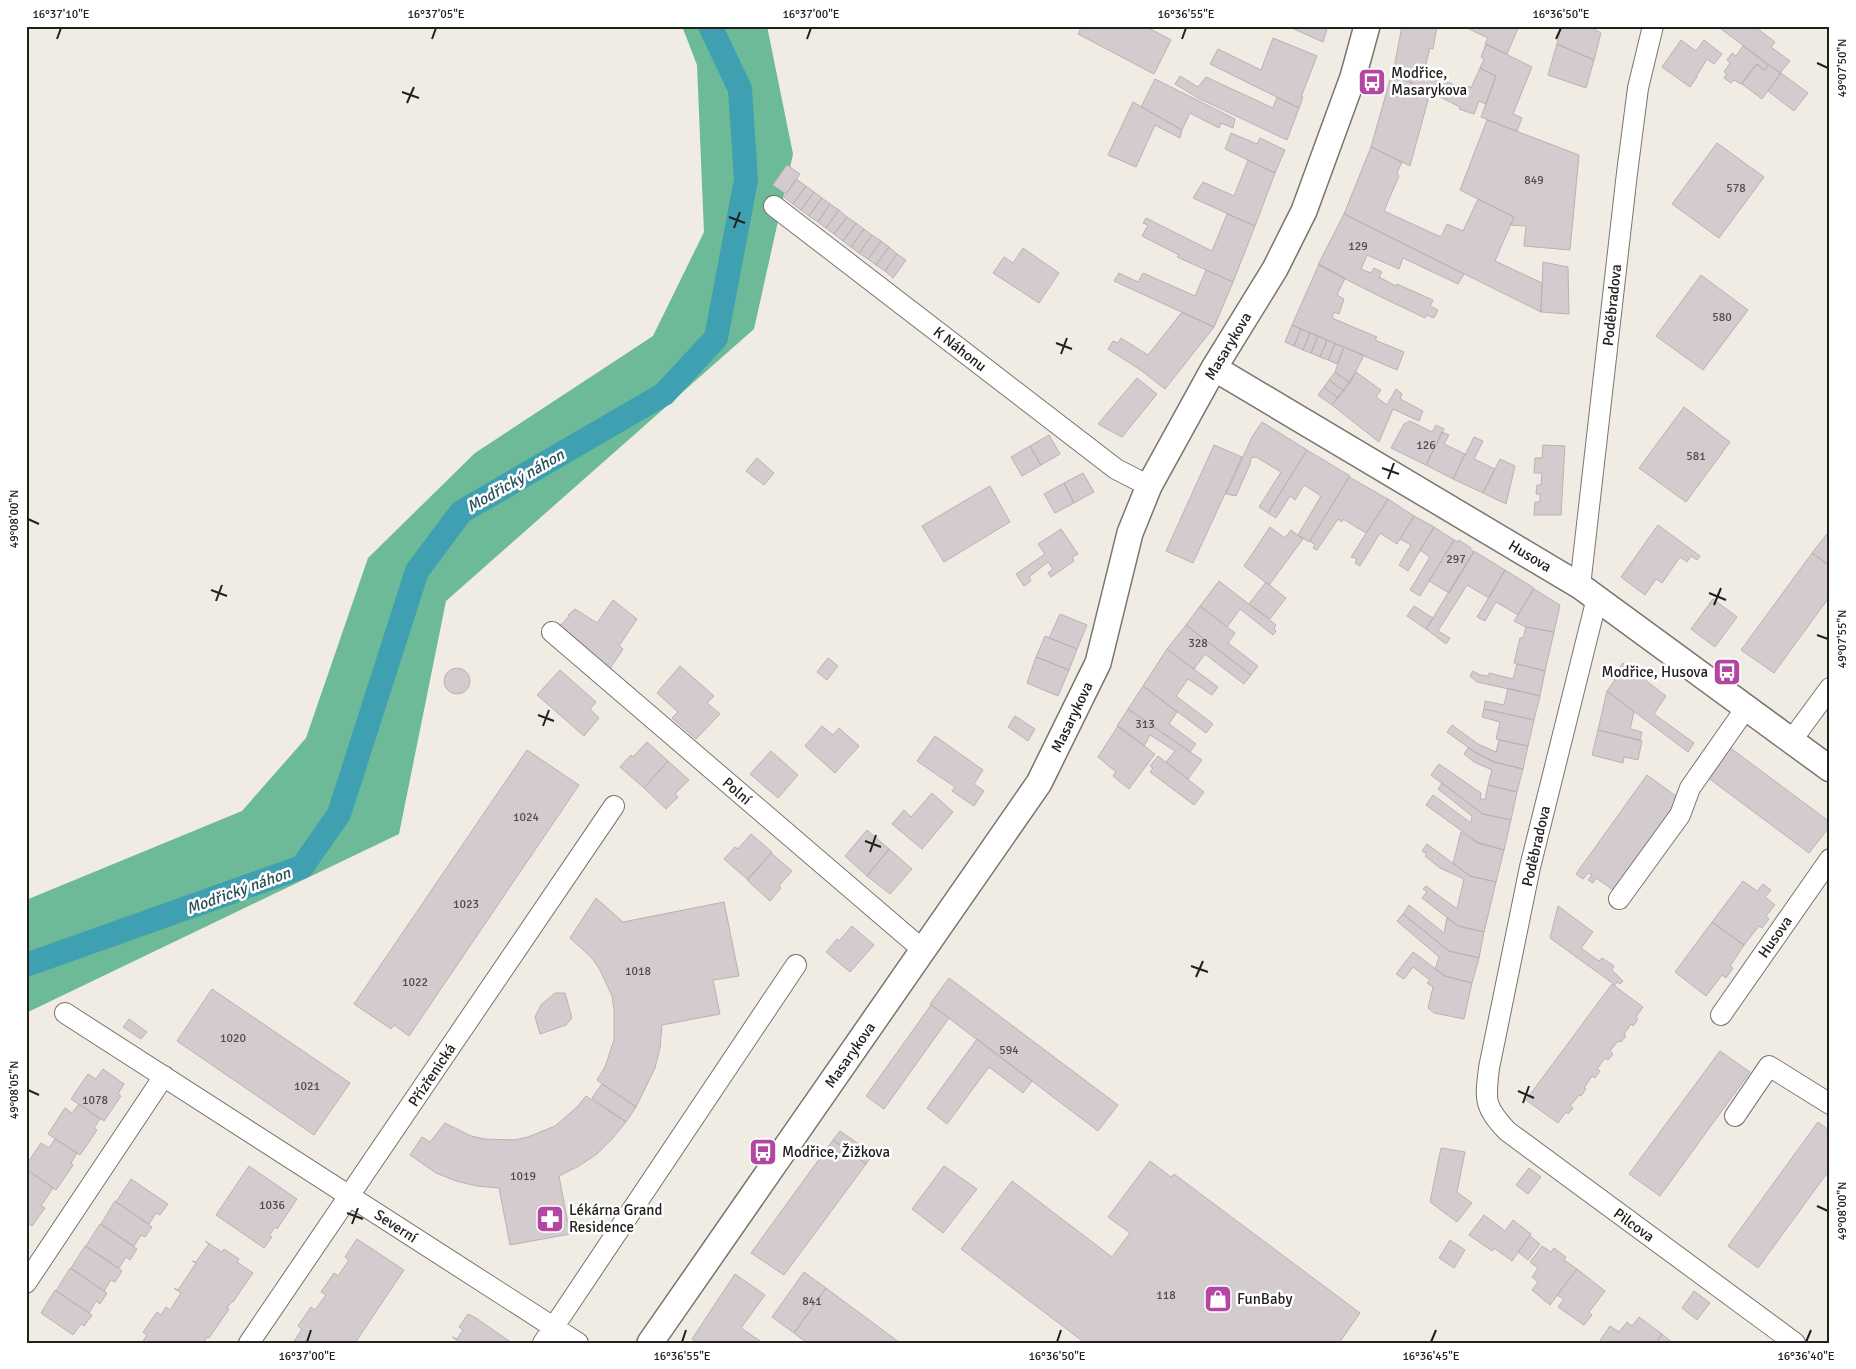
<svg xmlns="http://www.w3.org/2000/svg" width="1856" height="1369" font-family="Signika,sans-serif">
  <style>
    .forest { fill: #6cba98 }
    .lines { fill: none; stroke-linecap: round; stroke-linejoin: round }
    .canal { stroke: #3fa0b1; stroke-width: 24 }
    .building { fill: #d4cbce; stroke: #bab1b5 }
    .minor-casing { stroke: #79756e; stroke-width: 22 }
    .tertiary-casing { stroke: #79756e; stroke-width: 28 }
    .minor { stroke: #fff; stroke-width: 20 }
    .tertiary { stroke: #fff; stroke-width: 25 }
    .ticks { fill: none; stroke: #23211e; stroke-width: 2 }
    .labels { text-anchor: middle; stroke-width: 5; stroke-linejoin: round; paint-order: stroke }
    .number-label { font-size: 12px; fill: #4f4c4a }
    .poi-label { font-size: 15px; fill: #23211e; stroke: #fff; text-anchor: start }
    .street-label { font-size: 15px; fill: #23211e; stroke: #fff }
    .water-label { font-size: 16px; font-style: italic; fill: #255057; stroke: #fff }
    .neatline { fill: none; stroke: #23211e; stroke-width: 2 }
    .ticks-label { font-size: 12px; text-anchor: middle; fill: #23211e }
  </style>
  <rect width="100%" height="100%" fill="#f0ece4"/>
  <path class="forest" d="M682 26H767L793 154 754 329 446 601 399 834 26 1013V900L242 811 306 738 368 558 475 453 653 336 704 232 697 65Z"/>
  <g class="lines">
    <path class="canal" d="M26 965 302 867 339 814 417 571 461 512 664 394 716 338 746 180 740 89 710 26"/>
  </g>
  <path class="building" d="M1082 26H1117L1122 29 1124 26H1145L1171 40 1154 74 1078 34Z
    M1287 26H1328L1323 42Z
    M1402 26H1437L1433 49 1430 48 1424 71 1467 91 1469 86 1471 88 1480 68 1496 76 1486 104 1479 101 1474 114 1459 109 1460 107 1393 73Z
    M1463 26H1519L1507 54 1485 44 1488 38Z
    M1561 26H1589L1601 33 1594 60 1557 44Z
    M1717 26H1754L1775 42 1771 47 1790 61 1780 73Z
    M1273 38 1317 56 1301 97H1303L1299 108 1210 64 1218 49 1261 70Z
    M1681 40 1696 51 1704 40 1722 54 1714 64 1707 59 1696 77H1697L1690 87 1662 67Z
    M1486 44 1532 67 1513 114 1522 118 1517 131 1481 117 1496 76 1480 68 1484 59 1481 57Z
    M1557 44 1594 60 1586 88 1548 75Z
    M1743 46 1768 65 1764 70 1756 64 1741 84 1734 80 1731 83 1724 78 1727 74 1724 72 1730 63 1727 60 1732 53 1736 56Z
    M1757 64 1765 70 1769 65 1781 73 1762 99 1742 84Z
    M1392 73 1430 93 1410 166 1371 147Z
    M1781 73 1808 93 1794 111 1768 91Z
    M1180 76 1198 87 1206 77 1273 108 1277 97 1299 108 1287 140 1198 98 1175 84Z
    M1155 79 1235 119 1233 128 1221 123 1219 128 1190 113 1182 130 1141 107Z
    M1133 102 1182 130 1180 138 1155 125 1136 167 1108 155Z
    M1487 120 1579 155 1570 250 1524 246 1526 226 1511 225 1514 217 1460 190Z
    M1231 133 1257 144 1260 138 1285 150 1275 173 1225 149Z
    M1717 143 1764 177 1719 238 1672 204Z
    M1371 147 1402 162 1397 173 1399 176 1384 211 1441 237 1447 224 1463 231 1478 199 1514 217 1495 261 1542 283 1541 312 1344 214Z
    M1248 160 1275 173 1255 226 1193 198 1203 182 1234 196Z
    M787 165 800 174 786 194 773 185Z
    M796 179 806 186 793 204 784 197Z
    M806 186 814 192 801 210 793 204Z
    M814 192 822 198 809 216 801 210Z
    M822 198 830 204 818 222 809 216Z
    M830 204 839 210 826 228 818 222Z
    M839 210 847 217 834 234 826 228Z
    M1227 214 1255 226 1233 282 1177 257 1179 255 1142 236 1148 225 1143 223 1146 218 1212 251Z
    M1344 214 1464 274 1458 284 1403 258 1399 269 1367 255 1361 269 1371 273 1374 268 1382 272 1379 277 1396 286 1397 284 1433 300 1430 306 1438 310 1434 318 1426 315 1425 318 1383 298 1318 265Z
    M847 217 856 223 843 241 834 234Z
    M856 223 864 229 851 247 843 241Z
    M864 229 872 235 859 253 851 247Z
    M872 235 881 241 868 259 859 253Z
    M881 241 889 247 876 265 868 259Z
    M889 247 897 254 885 271 876 265Z
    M1023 248 1059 273 1039 303 993 273 1004 257 1013 263Z
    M897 254 906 260 893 278 885 271Z
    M1543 262 1568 267 1569 314 1541 312Z
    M1319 264 1345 278 1337 295 1344 299 1339 314 1334 312 1332 318 1377 337 1375 340 1404 352 1397 370 1292 325Z
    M1206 270 1233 282 1214 327 1114 281 1119 273 1138 282 1143 273 1195 296Z
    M1701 275 1748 310 1703 370 1656 336Z
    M1182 312 1214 327 1165 389 1142 371 1108 349 1113 341 1118 343 1121 338 1148 355Z
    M1292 325 1301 329 1294 346 1285 342Z
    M1301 329 1310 333 1303 350 1294 346Z
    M1310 333 1318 336 1311 353 1303 350Z
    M1318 336 1327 340 1320 357 1311 353Z
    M1327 340 1335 344 1328 360 1320 357Z
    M1335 344 1344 347 1337 364 1328 360Z
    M1344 347 1364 355 1350 383 1335 372Z
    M1335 372 1350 383 1344 391 1329 380Z
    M1356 372 1381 390 1376 397 1387 405 1396 389 1402 394 1400 399 1423 411 1419 421 1393 409 1379 442 1332 405Z
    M1137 378 1157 394 1122 437 1098 424Z
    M1329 380 1344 391 1338 398 1324 387Z
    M1324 387 1338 398 1332 405 1318 395Z
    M1684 407 1730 442 1686 502 1639 468Z
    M1410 421 1432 432 1436 425 1444 429 1426 465 1391 448 1404 424Z
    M1262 422 1307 450 1268 513 1259 507 1281 472 1256 457 1251 458 1250 464 1236 496 1226 494 1252 437Z
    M1442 432 1449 435 1444 444 1465 454 1453 479 1426 465Z
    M1049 435 1060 454 1041 465 1030 446Z
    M1474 437 1483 441 1474 459 1495 469 1483 493 1453 479Z
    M1214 445 1242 457 1193 563 1166 551Z
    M1543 445 1565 446 1561 515H1534L1535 502H1540V494H1536L1537 485H1541L1542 473H1534L1535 458H1542Z
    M1030 446 1041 465 1022 476 1011 457Z
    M1307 450 1350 476 1309 542 1298 535 1321 496 1304 485 1295 500 1290 496 1276 518 1268 513Z
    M757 458 774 473 764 485 746 471Z
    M1500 459 1515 466 1506 504 1483 493Z
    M1083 473 1094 492 1074 503 1064 483Z
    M1349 477 1388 499 1366 533 1343 519 1342 522 1338 519 1317 550 1313 548 1315 545 1310 541Z
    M1064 483 1074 503 1055 513 1044 494Z
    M990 486 1010 522 944 562 922 526Z
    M1388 499 1414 516 1397 544 1380 533 1360 566 1355 563 1357 559 1351 557Z
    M1414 516 1434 527 1408 571 1399 565 1411 545 1400 539Z
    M1658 525 1700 556 1697 560 1691 556 1687 562 1680 557 1662 583 1656 579 1645 595 1621 577Z
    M1270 527 1285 538 1291 530 1303 539 1269 585 1244 566Z
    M1434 527 1454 540 1420 596 1410 590 1430 557 1420 550Z
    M1061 529 1078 554 1072 557 1074 561 1051 577 1048 573 1053 569 1048 562 1029 577 1031 581 1024 586 1016 574 1045 554 1038 544Z
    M1830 530V566L1812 553Z
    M1454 540 1458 542 1459 540 1471 548 1470 549 1474 552 1449 593 1429 581Z
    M1474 551 1505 570 1489 598 1467 585 1438 631 1450 638 1446 644 1426 629Z
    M1812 553 1830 566V596L1774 673 1741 650Z
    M1505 570 1534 588 1518 615 1496 602 1485 621 1477 617Z
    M1219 581 1276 625 1274 629 1276 631 1273 635 1240 609 1227 627 1200 606Z
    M1266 582 1286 598 1270 619 1249 604Z
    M1534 589 1560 605 1554 632 1526 627 1514 621Z
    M1713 599 1737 617 1715 647 1691 629Z
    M613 600 637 619 619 646 623 649 609 670 557 623 561 625 569 616 568 615 575 609 597 623Z
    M1200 606 1235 633 1228 643 1258 666 1251 675 1186 625Z
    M1414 606 1433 618 1426 629 1407 616Z
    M1060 614 1087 625 1077 649 1049 638Z
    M1186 625 1251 675 1244 684 1205 654 1194 669 1167 649Z
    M1526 627 1554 632 1545 671 1514 663 1520 638H1523Z
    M1045 636 1077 649 1069 670 1036 657Z
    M1167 649 1218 687 1212 695 1188 679 1176 696 1213 724 1206 733 1143 686Z
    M1036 657 1069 670 1058 696 1027 683Z
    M828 658 838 666 827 680 817 672Z
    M1623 663 1666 696 1654 714 1694 743 1688 752 1607 691 1615 680 1612 678Z
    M1517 664 1545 671 1540 696 1477 682 1470 676 1473 671 1480 675 1489 676V673L1513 679Z
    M680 666 714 696 707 703 720 714 696 739 672 718 678 712 657 693Z
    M444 681a13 13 0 1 1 26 0a13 13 0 1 1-26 0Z
    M560 670 596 702 590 709 599 718 584 736 537 695Z
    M1143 686 1177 712 1169 724 1196 744 1190 752 1128 709Z
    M1508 688 1540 696 1534 720 1484 709 1485 701 1504 705Z
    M1607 691 1634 712 1630 729 1642 732 1640 740 1598 730Z
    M1128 709 1202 760 1188 779 1166 762 1175 751 1150 735 1144 746 1117 726Z
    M1484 709 1534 720 1528 746 1496 739 1500 722 1482 717Z
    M1015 716 1035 729 1028 741 1008 727Z
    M1452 725 1478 744 1496 752 1499 740 1528 746 1523 769 1494 762 1476 753 1447 732Z
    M822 726 833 735 839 728 859 746 835 773 805 746Z
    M1118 726 1155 754 1129 789 1113 776 1116 772 1098 757Z
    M1598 730 1642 741 1638 760 1624 757 1623 763 1592 755Z
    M935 736 983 770 974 784 984 791 974 806 952 791 955 787 917 761Z
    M647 742 668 761 644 788 620 767 631 755 633 757Z
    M1729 747 1830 822V826L1809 853 1707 777Z
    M1468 748 1494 762 1523 769 1517 792 1488 785 1492 770 1474 762 1464 754Z
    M527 750 579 785 409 1036 394 1025 391 1029 354 1004Z
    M771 751 798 775 778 798 750 774Z
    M1158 756 1204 792 1194 805 1150 772 1153 768 1150 766Z
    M668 761 689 780 675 794 678 797 666 809 644 788Z
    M1439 764 1481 793 1480 798 1485 800 1488 785 1517 792 1511 820 1483 814 1431 775Z
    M1647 775 1680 799 1613 890 1596 878 1593 883 1588 880 1592 875 1588 873 1583 879 1576 874Z
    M1442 783 1483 814 1511 820 1504 850 1477 842 1426 805 1433 795 1471 823 1472 816 1438 789Z
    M932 793 953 812 922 849 892 824 904 810 911 817Z
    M867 830 889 849 867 876 845 856Z
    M1461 832 1477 843 1504 850 1496 882 1470 876 1453 863Z
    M751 834 772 852 748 880 724 859 735 847 738 849Z
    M1427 844 1470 876 1496 882 1484 932 1458 926 1422 898 1427 892 1423 889 1426 886 1457 909 1464 879 1440 868 1425 856 1427 854 1422 851Z
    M889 849 912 869 890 894 867 876Z
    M771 853 792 871 779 886 781 888 770 901 747 880Z
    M1743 881 1757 891 1763 884 1771 890 1765 897 1775 905 1766 916 1769 919 1762 928 1759 926 1744 945 1712 922Z
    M596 898 623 922 724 902 739 976 713 980 720 1014 662 1025 660 1048 655 1068 636 1107 597 1080 605 1067 614 1040V1010L612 996 600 970 592 958 570 938Z
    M1409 905 1444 933 1447 918 1458 926 1484 932 1479 958 1449 951 1403 914Z
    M1558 906 1593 932 1581 948 1599 961 1602 958 1614 966 1612 970 1623 981 1620 984 1617 982 1615 985 1550 938Z
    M1403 914 1449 951 1479 958 1472 983 1445 976 1435 969 1439 957 1397 921Z
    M1712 922 1744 945 1730 966 1733 968 1726 978 1722 975 1706 996 1675 972Z
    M852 926 874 945 850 972 826 952 837 939 839 941Z
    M1413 952 1445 976 1472 983 1464 1019 1434 1013 1428 1008 1433 987 1427 983 1430 980 1413 967 1404 979 1396 974Z
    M949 978 1118 1105 1098 1131 930 1004Z
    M1612 984 1643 1007 1636 1017 1638 1019 1633 1026 1631 1024 1624 1034 1626 1036 1621 1042 1618 1041 1610 1051 1613 1054 1608 1060 1605 1058 1597 1069 1600 1071 1595 1078 1592 1076 1584 1088 1586 1089 1581 1096 1579 1095 1570 1106 1573 1108 1568 1114 1566 1112 1558 1123 1526 1100Z
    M212 989 350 1083 314 1135 177 1041Z
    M555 993H565L572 1018 566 1025 540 1034 535 1017 541 1005Z
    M931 1005 949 1018 884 1109 866 1096Z
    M129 1019 147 1032 141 1039 123 1027Z
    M977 1039 1032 1081 1023 1093 989 1067 947 1124 927 1108Z
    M1720 1051 1750 1072 1660 1196 1629 1174Z
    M103 1069 124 1084 118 1094 121 1096 104 1121 71 1099 88 1074 96 1079Z
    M602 1084 636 1107 626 1122 592 1098Z
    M586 1096 626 1122 612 1139 597 1154 579 1166 559 1176 570 1234 510 1245 499 1188 477 1186 456 1181 436 1173 410 1155 422 1137 430 1142 445 1123 471 1136 485 1139 514 1140 528 1137 555 1126 577 1107Z
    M79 1104 100 1119 94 1128 97 1130 80 1155 48 1134 65 1108 72 1113Z
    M1818 1122 1830 1131V1169L1758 1268 1728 1246Z
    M840 1131 873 1154 866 1164 833 1140Z
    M55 1139 77 1153 71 1163 73 1165 56 1190 26 1169V1165L41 1143 49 1148Z
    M833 1140 866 1164 784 1275 751 1253Z
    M1441 1148 1465 1152 1457 1192 1472 1203 1457 1222 1430 1202Z
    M1150 1161 1171 1177 1174 1174 1360 1313 1339 1343H1085L961 1249 1012 1181 1112 1257 1130 1233 1108 1217Z
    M249 1166 297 1199 277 1229 275 1227 269 1236 272 1237 264 1248 216 1215Z
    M944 1166 977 1189 943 1233 912 1209Z
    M1529 1168 1541 1177 1528 1194 1516 1185Z
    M26 1169 53 1188 41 1206 45 1208 32 1226 26 1222Z
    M131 1179 168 1204 160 1215 156 1213 149 1224 116 1202Z
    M115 1201 152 1227 145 1237 141 1235 134 1246 101 1224Z
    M1484 1215 1505 1231 1513 1220 1531 1234 1512 1261 1494 1248 1492 1251 1469 1235Z
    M100 1224 137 1249 130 1260 126 1257 119 1268 86 1246Z
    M1530 1236 1540 1244 1528 1260 1518 1252Z
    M357 1239 404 1270 355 1343H293L302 1329 298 1326 311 1307 315 1310 326 1295 321 1292 334 1273 338 1276 349 1260 345 1257Z
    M1450 1240 1465 1250 1454 1268 1439 1258Z
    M205 1241 222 1252 224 1249 239 1259 237 1262 253 1273 233 1302 232 1301 227 1308 229 1309 209 1338 207 1337 203 1343H142L147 1335 143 1332 157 1312 161 1315 166 1307 170 1310 181 1293 174 1288 178 1290 196 1263 192 1261 196 1262 209 1244Z
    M85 1246 122 1271 115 1282 111 1280 104 1291 71 1268Z
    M1542 1246 1551 1252 1554 1248 1566 1257 1564 1260 1577 1269 1550 1305 1532 1290 1538 1282 1532 1277 1538 1268 1530 1262Z
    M70 1268 107 1293 100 1304 96 1301 89 1313 56 1291Z
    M1577 1269 1605 1291 1589 1312 1592 1315 1584 1325 1558 1307 1564 1299 1557 1295Z
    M804 1272 826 1288 794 1333 772 1317Z
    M735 1274 765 1295 741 1328 763 1343H697L692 1339Z
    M826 1288 900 1343H807L794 1333Z
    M55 1290 92 1315 84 1326 81 1324 73 1335 41 1313Z
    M1694 1291 1710 1303 1697 1320 1682 1308Z
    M468 1314 476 1318 512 1343H461L452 1337 457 1339 463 1330 459 1327Z
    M1639 1317 1662 1334 1656 1343 1599 1342 1610 1326 1619 1332 1627 1322 1632 1326Z
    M1662 1334 1673 1343H1656Z"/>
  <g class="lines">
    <g class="minor-casing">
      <path id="minor" d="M774 206 1116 469 1149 486
        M1580 586 1627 173 1638 88 1653 26
        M1597 598 1530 867 1489 1068C1485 1101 1484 1106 1507 1131L1795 1343
        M552 632 923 950
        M1791 741 1830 688
        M1619 899 1680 815 1690 788 1746 708
        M65 1013 578 1343
        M1721 1015 1830 859
        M1735 1116 1769 1066 1830 1104
        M26 1283 164 1076
        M249 1343 614 806
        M543 1343 796 965"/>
    </g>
    <g class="tertiary-casing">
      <path id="tertiary" d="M1214 368 1580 586 1830 769
        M650 1343 1039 783 1098 663 1130 533 1149 486 1214 368 1275 269 1304 211 1353 77 1367 26"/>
    </g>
    <use href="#minor" class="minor"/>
    <use href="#tertiary" class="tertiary"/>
  </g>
  <path class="ticks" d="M57 39 61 28M432 39 436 28M807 39 811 28M1182 39 1186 28M1556 39 1561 28M1817 63 1828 68M402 92 419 98M407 103 414 87M729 217 745 223M734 228 740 212M1056 343 1072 349M1061 354 1067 338M1382 468 1399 474M1388 479 1394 463M28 519 39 524M211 590 227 596M1709 593 1726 600M216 601 222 585M1714 605 1721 588M1817 635 1828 639M538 715 554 721M543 726 549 710M865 841 881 847M870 852 876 835M1191 966 1208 972M1196 977 1203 961M28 1090 39 1095M1518 1091 1534 1098M1523 1103 1529 1086M1817 1206 1828 1211M347 1213 363 1219M352 1224 358 1208M307 1342 311 1330M682 1342 686 1330M1057 1342 1061 1330M1431 1342 1436 1330M1806 1342 1811 1330"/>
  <defs>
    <g id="bus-square" transform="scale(1.4375)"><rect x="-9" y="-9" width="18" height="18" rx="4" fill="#b345a3" stroke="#fff"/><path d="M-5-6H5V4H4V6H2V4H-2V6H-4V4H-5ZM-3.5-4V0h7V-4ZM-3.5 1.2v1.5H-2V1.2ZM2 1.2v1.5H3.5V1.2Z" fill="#fff"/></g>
    <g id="pharmacy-square" transform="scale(1.4375)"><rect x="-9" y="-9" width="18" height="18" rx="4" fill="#b345a3" stroke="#fff"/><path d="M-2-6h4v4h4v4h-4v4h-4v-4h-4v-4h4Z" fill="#fff"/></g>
    <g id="shop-square" transform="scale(1.4375)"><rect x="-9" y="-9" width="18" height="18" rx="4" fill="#b345a3" stroke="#fff"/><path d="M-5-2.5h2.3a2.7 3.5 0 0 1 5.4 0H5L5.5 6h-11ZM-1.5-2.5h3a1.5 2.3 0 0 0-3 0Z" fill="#fff"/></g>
  </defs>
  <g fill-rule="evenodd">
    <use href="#bus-square" x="1372" y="82"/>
    <use href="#bus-square" x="1727" y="672"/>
    <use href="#bus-square" x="763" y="1152"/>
    <use href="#pharmacy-square" x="550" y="1219"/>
    <use href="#shop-square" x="1218" y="1299"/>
  </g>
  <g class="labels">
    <g class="number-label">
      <text x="1534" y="184">849</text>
      <text x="1736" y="192">578</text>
      <text x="1358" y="250">129</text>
      <text x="1722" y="321">580</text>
      <text x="1426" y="449">126</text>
      <text x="1696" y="460">581</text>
      <text x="1456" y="563">297</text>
      <text x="1198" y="647">328</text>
      <text x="1145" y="728">313</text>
      <text x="526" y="821">1024</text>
      <text x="466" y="908">1023</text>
      <text x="638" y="975">1018</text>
      <text x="415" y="986">1022</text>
      <text x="233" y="1042">1020</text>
      <text x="1009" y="1054">594</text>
      <text x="307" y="1090">1021</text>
      <text x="95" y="1104">1078</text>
      <text x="523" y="1180">1019</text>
      <text x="272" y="1209">1036</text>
      <text x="1166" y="1299">118</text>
      <text x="812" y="1305">841</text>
    </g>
    <g class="poi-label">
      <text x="1391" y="78">Modřice,<tspan x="1391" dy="17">Masarykova</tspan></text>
      <text x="1708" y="677" text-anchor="end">Modřice, Husova</text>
      <text x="782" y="1157">Modřice, Žižkova</text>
      <text x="569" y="1215">Lékárna Grand<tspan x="569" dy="17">Residence</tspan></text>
      <text x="1237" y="1304">FunBaby</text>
    </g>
    <g class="street-label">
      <text transform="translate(1612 305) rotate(-84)" y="5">Poděbradova</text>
      <text transform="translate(1228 346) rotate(-59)" y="5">Masarykova</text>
      <text transform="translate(960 349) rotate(38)" y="5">K Náhonu</text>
      <text transform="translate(1530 556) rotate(31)" y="5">Husova</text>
      <text transform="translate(1072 717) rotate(-64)" y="5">Masarykova</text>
      <text transform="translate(737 791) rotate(41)" y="5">Polní</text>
      <text transform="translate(1536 846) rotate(-77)" y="5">Poděbradova</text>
      <text transform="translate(1775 937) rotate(-55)" y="5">Husova</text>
      <text transform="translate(850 1055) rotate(-55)" y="5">Masarykova</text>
      <text transform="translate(432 1075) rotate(-56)" y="5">Přízřenická</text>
      <text transform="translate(1634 1225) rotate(36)" y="5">Pilcova</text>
      <text transform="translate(396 1226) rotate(33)" y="5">Severní</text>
    </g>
    <g class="water-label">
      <text transform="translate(515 480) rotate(-30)" y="6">Modřický náhon</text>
      <text transform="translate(238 890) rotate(-20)" y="6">Modřický náhon</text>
    </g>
  </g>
  <rect width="1856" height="1369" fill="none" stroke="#ffffff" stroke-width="55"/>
  <rect x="28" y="28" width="1800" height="1314" class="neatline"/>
  <g class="ticks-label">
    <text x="61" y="18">16°37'10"E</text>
    <text x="436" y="18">16°37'05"E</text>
    <text x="811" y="18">16°37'00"E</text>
    <text x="1186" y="18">16°36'55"E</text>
    <text x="1561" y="18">16°36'50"E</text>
    <text transform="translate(1842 68) rotate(-90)" y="4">49°07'50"N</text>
    <text transform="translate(14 519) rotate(-90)" y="4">49°08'00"N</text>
    <text transform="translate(1842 639) rotate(-90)" y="4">49°07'55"N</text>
    <text transform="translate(14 1090) rotate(-90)" y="4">49°08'05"N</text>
    <text transform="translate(1842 1211) rotate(-90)" y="4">49°08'00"N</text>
    <text x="307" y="1360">16°37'00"E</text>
    <text x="682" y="1360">16°36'55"E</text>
    <text x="1057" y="1360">16°36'50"E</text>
    <text x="1431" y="1360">16°36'45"E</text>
    <text x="1806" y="1360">16°36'40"E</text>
  </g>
</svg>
